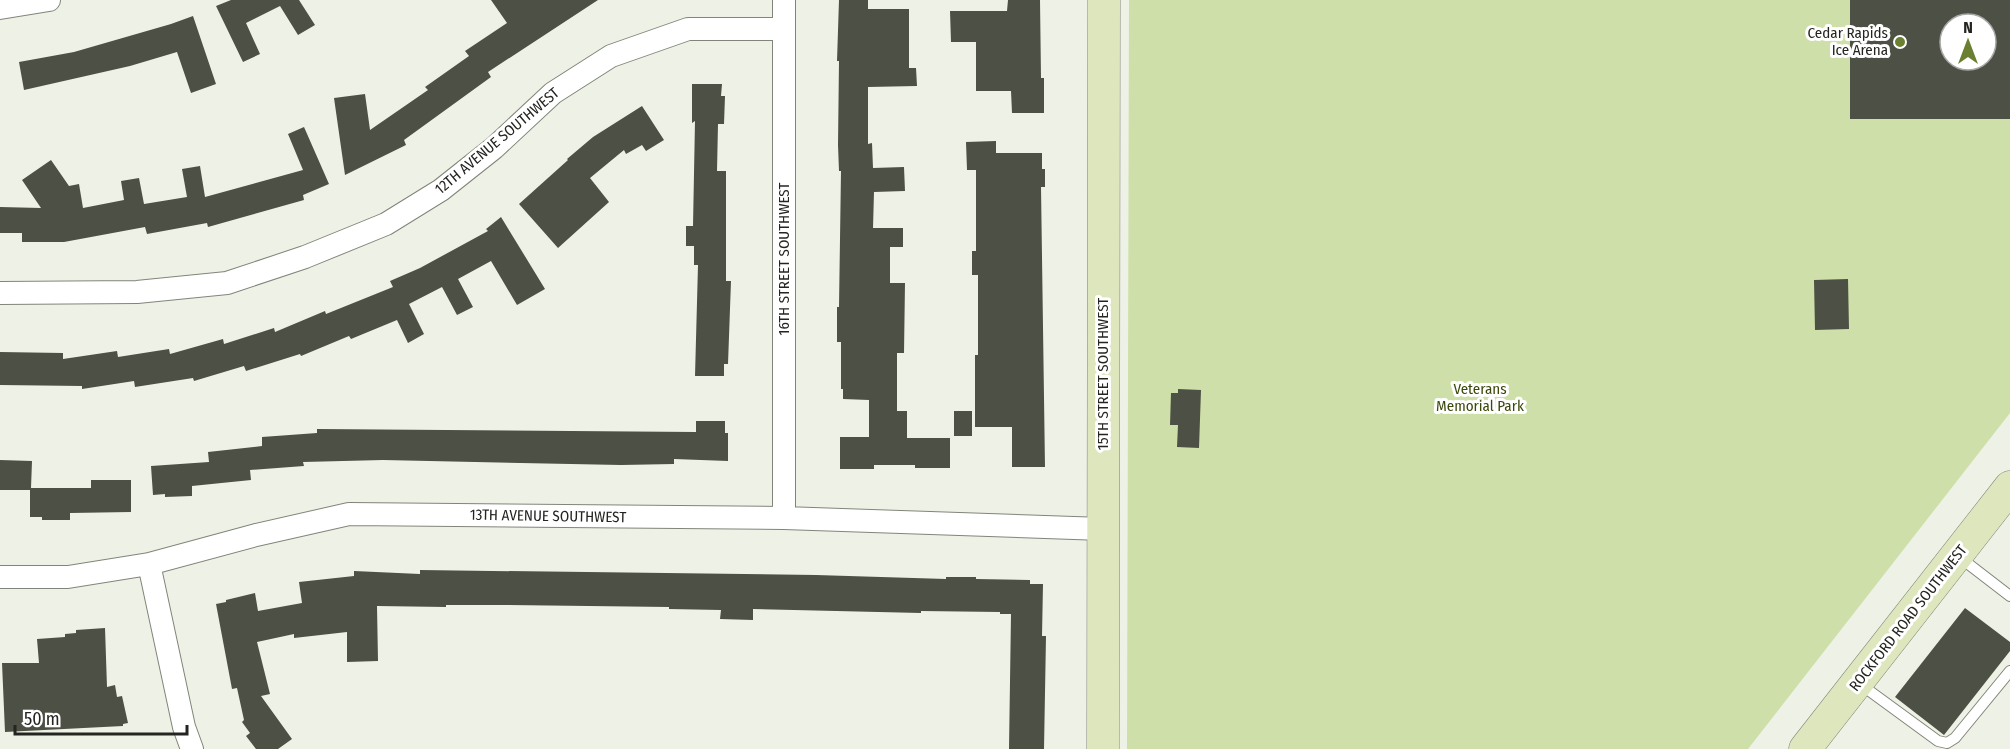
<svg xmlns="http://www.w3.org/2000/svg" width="2010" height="749" font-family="'Fira Sans Condensed',sans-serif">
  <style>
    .green { fill: #cedfa9; fill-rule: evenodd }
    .building { fill: #4c5045; fill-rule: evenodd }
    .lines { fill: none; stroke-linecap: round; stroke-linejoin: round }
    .lane-casing { stroke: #818579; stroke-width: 12 }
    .street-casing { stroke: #818579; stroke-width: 24 }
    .secondary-casing { stroke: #818579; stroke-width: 33 }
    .lane { stroke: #fff; stroke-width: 10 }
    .street { stroke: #fff; stroke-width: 22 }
    .secondary { stroke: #dde6bc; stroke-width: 32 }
    .poi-dot { fill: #6a7f30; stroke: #fff; stroke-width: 2 }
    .labels { text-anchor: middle; stroke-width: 6; stroke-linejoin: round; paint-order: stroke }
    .poi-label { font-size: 15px; fill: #242521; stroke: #fff; text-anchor: end }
    .street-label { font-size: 15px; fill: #242521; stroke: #fff }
    .park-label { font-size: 15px; fill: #3a480a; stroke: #fff }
  </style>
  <rect width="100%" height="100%" fill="#eef2e6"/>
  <path class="green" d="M1129 0H2010V413L1748 749H1127ZM1950 24H1986V60H1950Z"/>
  <path class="building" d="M231 0H299L315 25 298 35 280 6 246 23 260 54 243 62 216 6Z
    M491 0H598L488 72 491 77 404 140 406 145 345 175 334 98 365 94 370 130 428 90 425 87 469 56 465 51 507 23Z
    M839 0H868V9H909V68H916L917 86 868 87V144L872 143 873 168 904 167 905 191 874 192 873 228H903V247H890V283H905L904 353H897V411H907V438H950V468H915V465H874V469H840V437H869V400L843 399V389H841V342H837V307H839L841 171H839L838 145 839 61H837Z
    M1008 0H1040L1041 78H1044V113H1012L1011 91H976V42H951L950 11H1007Z
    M1850 0H2010V119H1850ZM1950 24H1986V60H1950Z
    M193 16 216 84 191 93 177 52 130 66 24 90 19 62 74 52 171 24Z
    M692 84H722L721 96H725L724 124H718L717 171H726V281H731L728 364H724V376H695L698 265H694V246H686V226H693L695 121 692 123Z
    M642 106 664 140 646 151 642 145 626 154 624 150 590 178 609 202 558 248 519 204 568 160 567 159 593 137Z
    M304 127 329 184 303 195 304 200 208 227 207 223 147 234 145 227 64 242H22V233H0V207L41 208 22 180 51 160 69 186 79 184 83 208 124 200 121 181 139 178 144 204 187 197 182 169 200 166 205 197 303 170 288 134Z
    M996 141V153H1042V169H1045V187H1041L1045 467H1012V427H975V355H978V275H972V251H976V170H967L966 142Z
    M501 217 545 289 517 305 491 261 458 279 473 307 457 315 442 287 409 304 424 334 408 343 397 320 351 339 349 336 301 356 300 354 246 371 244 366 194 381 193 378 135 387 134 381 82 389V386L0 385V352L63 353V359L117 351 118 357 169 349 170 354 223 339 224 344 274 328 275 332 325 311 326 314 393 287 390 281 420 268 488 231 486 229Z
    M1848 279 1849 329 1815 330 1814 280Z
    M1178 389 1201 390 1199 448 1177 447 1178 425H1170L1171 393H1178Z
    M954 411H972V436H954Z
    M696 421H725V433H728V461L674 459V464L621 465 383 460 303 462 304 466 250 470 251 480 192 486V496L165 497V494L153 495 151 466 209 462 208 452 262 446V437L317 433V429L696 432Z
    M0 460 32 461 31 488H91V480H131V512L70 513V520H42V517H30V490H0Z
    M420 570 816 575 946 579V577H976V579L1030 580V584H1043L1042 636H1046L1044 749H1009L1011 614H1000V612L921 611V613L753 609V620L720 619 721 610 669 609V607L502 605H446V607L377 606 378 661 347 662V632L294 638V634L257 642 270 694 261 696 292 739 278 749H256L246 736 250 733 242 722 244 720 237 688 232 689 216 604 226 602V600L255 593 258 611 302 603 299 582 354 576V571L420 574Z
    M1965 608 2010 642V651L1944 735 1895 697Z
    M105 628 107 687 115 685 117 697 122 696 128 723 123 724V726L5 732 2 663H39L37 639 65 637V634L76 633V630Z"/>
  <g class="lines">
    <g class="lane-casing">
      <path id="lane" d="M1958 556 2010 596
        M1860 684 1938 741 1947 743 1955 738 2010 671"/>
    </g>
    <g class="street-casing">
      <path id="street" d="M0 8 49 0
        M0 293 137 292 227 283 305 257 386 224 441 190 494 148 553 93 611 56 688 29H784
        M784 518V0
        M149 564 184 727 192 749
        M0 577H68L149 564 256 535 349 514 784 518 1103 529"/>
    </g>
    <g class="secondary-casing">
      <path id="secondary" d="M1103 749 1104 0
        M1805 749 2010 487"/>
    </g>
    <use href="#lane" class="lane"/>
    <use href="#street" class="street"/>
    <use href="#secondary" class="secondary"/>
  </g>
  <circle class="poi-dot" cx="1900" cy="42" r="6"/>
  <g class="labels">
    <g class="poi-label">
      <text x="1888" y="38">Cedar Rapids<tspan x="1888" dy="17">Ice Arena</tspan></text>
    </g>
    <g class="street-label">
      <text transform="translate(497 141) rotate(-40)" y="5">12TH AVENUE SOUTHWEST</text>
      <text transform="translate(784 259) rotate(-90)" y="5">16TH STREET SOUTHWEST</text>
      <text transform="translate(1103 374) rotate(-90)" y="5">15TH STREET SOUTHWEST</text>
      <text transform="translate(548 516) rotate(1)" y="5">13TH AVENUE SOUTHWEST</text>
      <text transform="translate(1908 618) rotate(-52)" y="5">ROCKFORD ROAD SOUTHWEST</text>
    </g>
    <g class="park-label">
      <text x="1480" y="394">Veterans<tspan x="1480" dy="17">Memorial Park</tspan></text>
    </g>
  </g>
  <g transform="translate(1968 42)"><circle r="28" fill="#ffffff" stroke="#a7a8a6" stroke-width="1.5"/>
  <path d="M0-4.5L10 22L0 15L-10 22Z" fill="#6a7f30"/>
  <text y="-9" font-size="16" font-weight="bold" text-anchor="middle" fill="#242521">N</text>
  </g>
  <path d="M15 725v9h172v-9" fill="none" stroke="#242521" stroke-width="3"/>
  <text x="24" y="725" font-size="18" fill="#242521" stroke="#ffffff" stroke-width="4.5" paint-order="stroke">50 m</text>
</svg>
